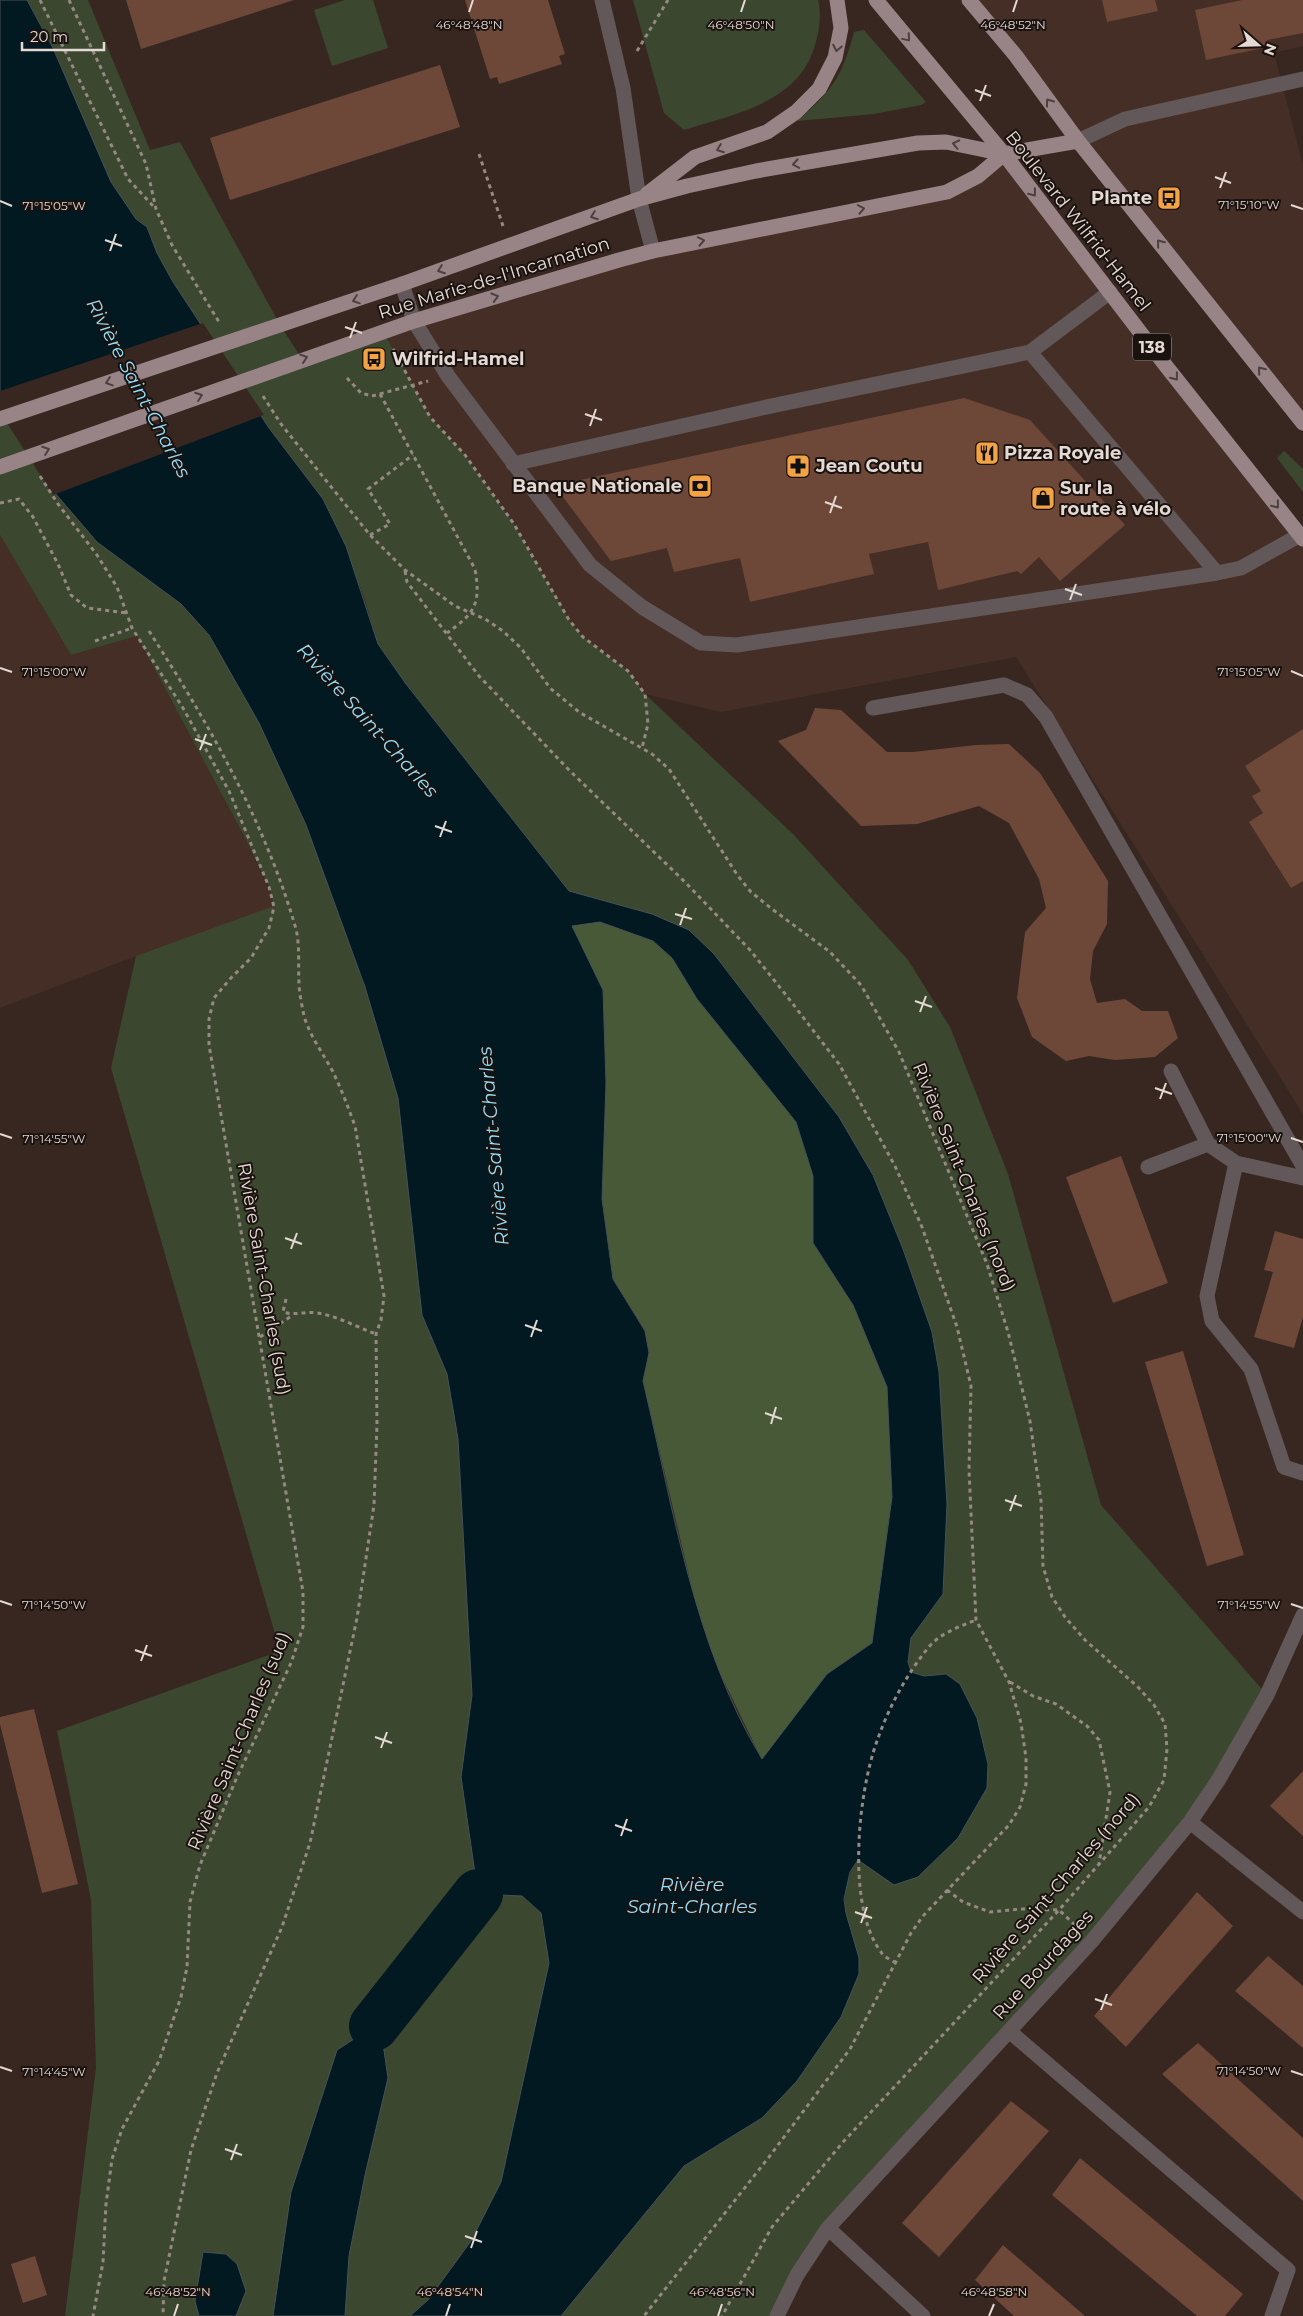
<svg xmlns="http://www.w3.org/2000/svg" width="1303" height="2316" font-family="Montserrat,sans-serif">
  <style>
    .built { fill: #452e25 }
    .green { fill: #3b482f }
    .forest { fill: #485938 }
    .water { fill: #021921; stroke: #465357; fill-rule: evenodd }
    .pier { fill: #382720 }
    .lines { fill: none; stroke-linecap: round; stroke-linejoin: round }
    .river { stroke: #021921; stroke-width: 50 }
    .building { fill: #6d4839 }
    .path { stroke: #968882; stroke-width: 3; stroke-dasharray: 4 4; stroke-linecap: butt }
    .minor { stroke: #62585a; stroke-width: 15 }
    .major { stroke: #988487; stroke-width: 15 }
    .oneway { stroke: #4c403f }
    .ticks { fill: none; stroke: #e5d9d4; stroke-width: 2 }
    .labels { text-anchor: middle; stroke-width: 4; stroke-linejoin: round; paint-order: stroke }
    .shield { fill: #1a120f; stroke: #a89d99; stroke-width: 1 }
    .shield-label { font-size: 16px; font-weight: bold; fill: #e5d9d4 }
    .poi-label { font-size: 18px; font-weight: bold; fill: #e5d9d4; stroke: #1a120f; text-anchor: start }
    .street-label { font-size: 18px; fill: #e5d9d4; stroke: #1a120f }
    .water-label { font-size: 19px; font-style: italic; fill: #91dffd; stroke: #1a120f }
    .ticks-label { font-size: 12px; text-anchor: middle; fill: #e5d9d4; stroke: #1a120f; stroke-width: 4; stroke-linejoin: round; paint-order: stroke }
  </style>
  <rect width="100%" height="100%" fill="#382720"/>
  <path class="built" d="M969 0H1303V46L1274 53 1303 165V423Z
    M1004 154 1303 539V1114L1016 657 721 712 645 694 628 671 583 637 569 620 514 524 465 455 430 417 383 331 619 260 947 192Z
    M0 535 71 655 137 636 243 834 276 906 268 924 136 956 0 1008Z"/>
  <path class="green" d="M27 0H88L150 150 180 142 280 325 302 359 383 331 430 417 465 455 514 524 569 620 583 637 628 671 645 694 793 834 908 960 950 1027 1008 1174 1101 1505 1267 1695 1190 1822 828 2228 777 2316H561L684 2166 762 2118 846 1913C843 1893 847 1876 858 1860L871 1867 946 1674 924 1676 911 1672 908 1662 911 1638 943 1594 947 1504 939 1372 932 1332 903 1249 873 1175 839 1117 714 954 652 914 569 891 406 684 378 644 363 594 323 499 269 428 172 282 157 253 147 227 136 219 111 182 53 48Z
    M345 0H373L388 48 332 66 314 10Z
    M633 0H818C822 15 819 31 815 45 799 103 734 114 684 130L664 113Z
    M864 30 926 102 921 105 874 114 797 121C831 93 843 75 854 32Z
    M0 408 55 493 97 542 181 604 209 635 259 722 306 825 365 987 398 1098 422 1315 447 1374 458 1439 472 1695 461 1777 478 1894 522 1896 541 1913 549 1963 501 2182 471 2241 428 2300 410 2316H345L349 2256 365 2175 291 2192 273 2316H236L246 2291 195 2301 199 2316H65L96 2068 91 1900 57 1731 280 1651 111 1068 136 956 274 906 269 887 243 834 137 636 71 655 0 535Z
    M1284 451 1303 469V492L1277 458Z"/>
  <path class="forest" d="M600 922 653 941 672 958 697 999 796 1122 813 1176V1243L853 1305 887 1387 892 1497 872 1643 827 1674 762 1760 717 1667 698 1614 643 1381 649 1353 645 1331 613 1279 602 1199 606 1083 603 991 571 925Z"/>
  <path class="water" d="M0 0H27L53 48 111 182 136 219 147 227 157 253 173 282 269 428 323 499 346 546 378 644 406 684 569 891 652 914 689 930 714 954 839 1117 873 1175 903 1249 932 1332 939 1372 947 1504 943 1594 911 1638 908 1662 911 1672 924 1676 946 1674 960 1684 977 1718 988 1764 987 1788 958 1838 918 1877 894 1885 858 1860 850 1872 844 1899 846 1913 859 1958V1974L841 2017 797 2081 762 2118 684 2166 561 2316H410L428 2300 471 2241 501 2182 549 1963 541 1913 522 1896 478 1894 461 1777 472 1695 458 1439 447 1374 422 1315 398 1098 365 987 306 825 259 723 209 635 181 604 97 542 55 493 0 408ZM600 922 653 941 672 958 697 999 796 1122 813 1176V1243L853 1305 887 1387 892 1497 872 1643 827 1674 762 1759C694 1647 673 1507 643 1381L649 1353 645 1331 613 1279 602 1199 606 1083 603 990 572 926Z
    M374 2026 384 2050 388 2078 365 2175 349 2256 345 2316H273L291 2192 337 2050Z
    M203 2252 226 2254 237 2264 246 2291 236 2316H199L195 2301Z"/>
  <path class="pier" d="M203 323 264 415 53 495 0 412V391Z"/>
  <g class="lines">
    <path class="river" d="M374 2026 478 1894"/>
  </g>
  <path class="building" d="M126 0H294L141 49Z
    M465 0H548L565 54 559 56 562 64 499 84 497 77 490 79Z
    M1102 0H1155L1158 11 1107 22Z
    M1242 0H1303V33L1267 40 1268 47 1206 60 1195 10Z
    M440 65 460 127 230 200 210 138Z
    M964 398 1030 420 1125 525 1060 581 1039 557 1021 574 1017 571 938 590 928 542 869 554 874 574 750 602 740 558 674 572 667 548 611 561 563 497 566 483Z
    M815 708 841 710 887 752H913L976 745 1009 744 1040 773 1108 881 1107 924 1093 951 1090 979 1097 1003 1125 999 1142 1011H1168L1178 1038 1155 1057 1115 1060 1089 1056 1066 1061 1032 1037 1017 998 1025 932 1046 908 1039 879 1009 823 979 806 917 824 861 826 778 741 806 730Z
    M1303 729V881L1291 888 1249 822 1263 813 1252 796 1261 791 1245 766Z
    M1121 1156 1168 1283 1113 1303 1066 1177Z
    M1275 1231 1303 1239V1317L1294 1348 1254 1337 1273 1272 1264 1270Z
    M1183 1351 1244 1555 1207 1566 1145 1362Z
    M34 1709 78 1884 42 1893 0 1724V1717Z
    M1303 1771V1836L1270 1806Z
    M1197 1892 1233 1926 1126 2047 1094 2016Z
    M1268 1956 1303 1986V2048L1235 1991Z
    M1198 2043 1303 2138V2201L1162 2074Z
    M1011 2101 1049 2131 939 2257 902 2223Z
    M1080 2158 1243 2294 1225 2316H1197L1052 2195Z
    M1003 2245 1085 2316H1014L975 2280Z
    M35 2256 47 2295 23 2303 11 2264Z"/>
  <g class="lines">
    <path class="path" d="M40 0 128 179 156 209
      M69 0 146 164 156 209 172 245 219 322
      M637 51 668 0
      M479 154 503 226
      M393 349 430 417 465 455 514 524 569 620 583 637 628 671 645 694 648 724 642 748
      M347 378 361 393 372 396 428 381
      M380 394 475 569C481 604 475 613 447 633
      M263 396 281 424 324 478 370 535 405 570 455 606 485 619 503 631 521 648 550 688 579 712 652 754 669 769 738 876 751 892 772 909 830 952 861 985 899 1052 987 1264 1008 1332 1030 1421 1041 1501 1043 1566 1052 1597 1065 1617 1085 1640 1138 1687 1154 1705 1165 1724 1167 1749 1164 1780 1149 1807 1059 1910 844 2141 772 2227 722 2316
      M40 476 58 504 97 555 117 587 132 628 183 708 229 791 269 887 274 907 269 928 251 958 230 979 214 998 209 1019V1045L303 1592V1627L291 1663 237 1777 200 1865 190 1902 187 1967 181 1997 159 2061 122 2129 112 2159 106 2204 103 2262 93 2316
      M0 503 19 499 33 517 58 564 71 595 87 608 127 613
      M370 535 390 524 368 489 413 455
      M405 571 407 582 479 676 570 771 686 883 750 950 786 995 839 1064 895 1166 922 1227 957 1327 971 1386 969 1470 976 1620 1009 1682 1021 1723 1026 1758V1784L1020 1807 1009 1825 923 1916 911 1933 850 2049 769 2157 644 2316
      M149 631C209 724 265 822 296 929 300 946 298 965 299 982 299 993 302 1005 304 1016 310 1036 322 1052 332 1070 341 1088 348 1107 355 1126L384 1296 381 1320 376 1334 377 1424 374 1505 357 1618 310 1843 282 1927 217 2073 191 2150 164 2281 163 2316
      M95 641 132 628
      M286 1299 283 1312C295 1316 304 1311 317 1313 337 1316 357 1327 376 1334
      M260 1337 293 1315
      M1010 1682 1033 1696 1056 1704 1087 1726 1099 1740 1110 1792 1099 1864
      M947 1890 963 1902 990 1912 1021 1909 1059 1910 1077 1927
      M896 1963C891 1960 884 1957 881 1952 846 1906 858 1793 877 1741 888 1709 906 1675 928 1648 940 1633 959 1627 976 1620"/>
    <path class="minor" d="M602 0 623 88 639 199 653 251
      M1078 141 1125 119 1303 79
      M402 284 414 321 448 376 590 565 642 607 701 643 737 645 1217 573 1241 568 1300 535
      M1030 352 1217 573
      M513 464 762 408 1030 352 1110 292
      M873 708 1004 685 1027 695 1046 717 1303 1166
      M1171 1071 1208 1144
      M1236 1163 1303 1178
      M1148 1167 1208 1144 1236 1163 1207 1296 1212 1321 1251 1369 1284 1467 1303 1473
      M1190 1822 1303 1912
      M1009 2031 1288 2270 1272 2316
      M828 2228 923 2316
      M777 2316 797 2275 828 2228 1092 1941 1190 1822 1219 1779 1267 1695 1303 1615"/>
    <path class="major" d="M876 0 1004 154 1166 366 1303 539
      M969 0 1016 56 1078 141 1303 423
      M647 194 695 157 767 132 796 112 819 89 835 58 841 28 837 0
      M0 419 402 284 639 199 687 186 756 171 918 143 946 142 1004 154 1078 141
      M0 467 414 321 619 260 653 251 947 192 978 176 1004 154"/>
  </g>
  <defs><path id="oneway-chevron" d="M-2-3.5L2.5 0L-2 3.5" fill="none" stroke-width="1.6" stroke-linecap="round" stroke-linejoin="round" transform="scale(1.25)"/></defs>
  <g class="oneway">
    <use href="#oneway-chevron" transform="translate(907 38) rotate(50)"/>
    <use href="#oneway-chevron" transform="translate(837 48) rotate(101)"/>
    <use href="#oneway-chevron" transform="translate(1049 102) rotate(-126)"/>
    <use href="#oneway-chevron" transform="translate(956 144) rotate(-168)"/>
    <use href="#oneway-chevron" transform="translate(720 149) rotate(160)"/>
    <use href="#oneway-chevron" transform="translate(796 164) rotate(170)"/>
    <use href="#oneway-chevron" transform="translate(1033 193) rotate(52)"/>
    <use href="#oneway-chevron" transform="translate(861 209) rotate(-11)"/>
    <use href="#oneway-chevron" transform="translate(594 216) rotate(160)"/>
    <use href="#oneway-chevron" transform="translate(701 241) rotate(-11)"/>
    <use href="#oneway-chevron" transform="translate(1160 243) rotate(-129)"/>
    <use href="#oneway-chevron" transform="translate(441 270) rotate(160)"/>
    <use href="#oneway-chevron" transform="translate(495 297) rotate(-16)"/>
    <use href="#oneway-chevron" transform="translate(356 300) rotate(161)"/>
    <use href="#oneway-chevron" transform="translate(304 358) rotate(-19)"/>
    <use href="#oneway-chevron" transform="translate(1261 370) rotate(-129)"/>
    <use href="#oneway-chevron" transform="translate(1175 377) rotate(52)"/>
    <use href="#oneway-chevron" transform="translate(109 382) rotate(161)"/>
    <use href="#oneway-chevron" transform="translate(199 396) rotate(-20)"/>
    <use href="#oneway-chevron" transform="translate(46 450) rotate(-20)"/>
    <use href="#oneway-chevron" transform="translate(1276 505) rotate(52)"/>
  </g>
  <path class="ticks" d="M469 12 473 0M741 12 745 0M1013 12 1017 0M975 90 991 96M980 101 986 85M1215 177 1231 183M1220 188 1226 172M0 201 12 206M1291 205 1303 209M105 240 122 246M110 251 116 234M345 327 362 333M350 338 356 322M585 414 602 420M590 426 596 409M825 502 842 508M830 513 836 496M1065 589 1082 595M1070 600 1076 584M0 668 12 672M1291 671 1303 676M195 739 212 745M200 750 206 734M435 826 452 832M440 837 446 821M675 914 692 919M680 925 686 908M915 1001 932 1007M920 1012 926 996M1155 1088 1172 1094M1160 1099 1166 1083M0 1134 12 1138M1291 1138 1303 1142M285 1238 302 1244M291 1249 297 1233M525 1325 542 1331M531 1337 537 1320M765 1413 782 1419M771 1424 776 1407M1005 1500 1022 1506M1010 1511 1016 1495M0 1601 12 1605M1291 1604 1303 1608M135 1650 152 1656M141 1661 147 1645M375 1737 392 1743M381 1748 387 1732M615 1825 632 1831M621 1836 627 1819M855 1912 872 1918M861 1923 867 1907M1095 1999 1112 2005M1101 2010 1107 1994M0 2067 12 2071M1291 2071 1303 2075M225 2149 242 2155M231 2160 237 2144M465 2236 482 2242M471 2248 477 2231M174 2316 178 2304M446 2316 450 2304M718 2316 722 2304M989 2316 994 2304"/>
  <defs>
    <g id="bus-square" transform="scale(1.25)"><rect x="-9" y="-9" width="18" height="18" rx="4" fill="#f4a344" stroke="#1a120f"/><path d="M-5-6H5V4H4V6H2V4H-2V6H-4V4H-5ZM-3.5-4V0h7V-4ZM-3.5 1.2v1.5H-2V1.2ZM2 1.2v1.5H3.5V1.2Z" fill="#111"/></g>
    <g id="restaurant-square" transform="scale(1.25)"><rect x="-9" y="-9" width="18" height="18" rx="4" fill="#f4a344" stroke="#1a120f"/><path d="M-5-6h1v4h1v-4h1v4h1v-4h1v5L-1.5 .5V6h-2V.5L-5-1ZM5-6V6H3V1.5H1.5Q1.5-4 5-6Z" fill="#111"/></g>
    <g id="pharmacy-square" transform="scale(1.25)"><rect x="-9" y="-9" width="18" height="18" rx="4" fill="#f4a344" stroke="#1a120f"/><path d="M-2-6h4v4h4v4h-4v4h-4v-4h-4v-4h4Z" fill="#111"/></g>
    <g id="bank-square" transform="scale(1.25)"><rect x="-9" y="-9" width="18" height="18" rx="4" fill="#f4a344" stroke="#1a120f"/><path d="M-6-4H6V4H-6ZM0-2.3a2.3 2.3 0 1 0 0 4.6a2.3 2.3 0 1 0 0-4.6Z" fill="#111"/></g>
    <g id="shop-square" transform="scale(1.25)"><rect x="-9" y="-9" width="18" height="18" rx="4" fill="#f4a344" stroke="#1a120f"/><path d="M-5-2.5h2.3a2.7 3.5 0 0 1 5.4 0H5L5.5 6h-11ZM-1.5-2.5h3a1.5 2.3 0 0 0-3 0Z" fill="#111"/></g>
  </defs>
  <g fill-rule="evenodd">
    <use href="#bus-square" x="1169" y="198"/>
    <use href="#bus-square" x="374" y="359"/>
    <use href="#restaurant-square" x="987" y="453"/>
    <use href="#pharmacy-square" x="798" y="466"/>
    <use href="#bank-square" x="700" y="486"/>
    <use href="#shop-square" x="1043" y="498"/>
  </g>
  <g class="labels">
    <rect class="shield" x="1133" y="333.5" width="38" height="27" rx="4"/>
    <g class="shield-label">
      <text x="1152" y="353">138</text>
    </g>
    <g class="poi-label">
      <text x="1152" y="204" text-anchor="end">Plante</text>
      <text x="392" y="365">Wilfrid-Hamel</text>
      <text x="1004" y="459">Pizza Royale</text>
      <text x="816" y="472">Jean Coutu</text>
      <text x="682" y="492" text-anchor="end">Banque Nationale</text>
      <text x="1060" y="494">Sur la<tspan x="1060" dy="21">route à vélo</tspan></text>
    </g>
    <g class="street-label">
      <text transform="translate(1078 221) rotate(52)" y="6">Boulevard Wilfrid-Hamel</text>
      <text transform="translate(494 278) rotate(-17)" y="6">Rue Marie-de-l'Incarnation</text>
      <text transform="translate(964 1177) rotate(68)" y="6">Rivière Saint-Charles (nord)</text>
      <text transform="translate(264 1279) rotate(80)" y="6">Rivière Saint-Charles (sud)</text>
      <text transform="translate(239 1741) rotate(-67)" y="6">Rivière Saint-Charles (sud)</text>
      <text transform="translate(1056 1888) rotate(-49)" y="6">Rivière Saint-Charles (nord)</text>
      <text transform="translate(1043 1965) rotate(-48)" y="6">Rue Bourdages</text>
    </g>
    <g class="water-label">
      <text transform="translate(139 388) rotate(62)" y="7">Rivière Saint-Charles</text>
      <text transform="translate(368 720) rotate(48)" y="7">Rivière Saint-Charles</text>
      <text transform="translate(493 1146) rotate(-95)" y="7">Rivière Saint-Charles</text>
      <text x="692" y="1891">Rivière<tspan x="692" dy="22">Saint-Charles</tspan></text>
    </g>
  </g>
  <g class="ticks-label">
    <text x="469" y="29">46°48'48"N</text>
    <text x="741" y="29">46°48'50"N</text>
    <text x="1013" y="29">46°48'52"N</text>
    <text x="1249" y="209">71°15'10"W</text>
    <text x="54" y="210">71°15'05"W</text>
    <text x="1249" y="676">71°15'05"W</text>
    <text x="54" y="676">71°15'00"W</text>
    <text x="1249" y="1142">71°15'00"W</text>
    <text x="54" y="1143">71°14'55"W</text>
    <text x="1249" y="1609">71°14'55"W</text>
    <text x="54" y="1609">71°14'50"W</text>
    <text x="1249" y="2075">71°14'50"W</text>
    <text x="54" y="2076">71°14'45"W</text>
    <text x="178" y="2296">46°48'52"N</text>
    <text x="450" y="2296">46°48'54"N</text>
    <text x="722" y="2296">46°48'56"N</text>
    <text x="994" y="2296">46°48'58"N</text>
  </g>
  <g transform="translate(1258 45) rotate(110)" stroke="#1a120f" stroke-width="4" paint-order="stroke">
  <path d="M0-4L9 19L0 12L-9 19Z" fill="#e5d9d4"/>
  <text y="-8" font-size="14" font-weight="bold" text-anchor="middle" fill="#e5d9d4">N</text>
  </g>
  <path d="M22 42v8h82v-8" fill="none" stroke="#e5d9d4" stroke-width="2.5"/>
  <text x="30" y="42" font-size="15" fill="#e5d9d4" stroke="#1a120f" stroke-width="4" paint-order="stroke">20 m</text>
</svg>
